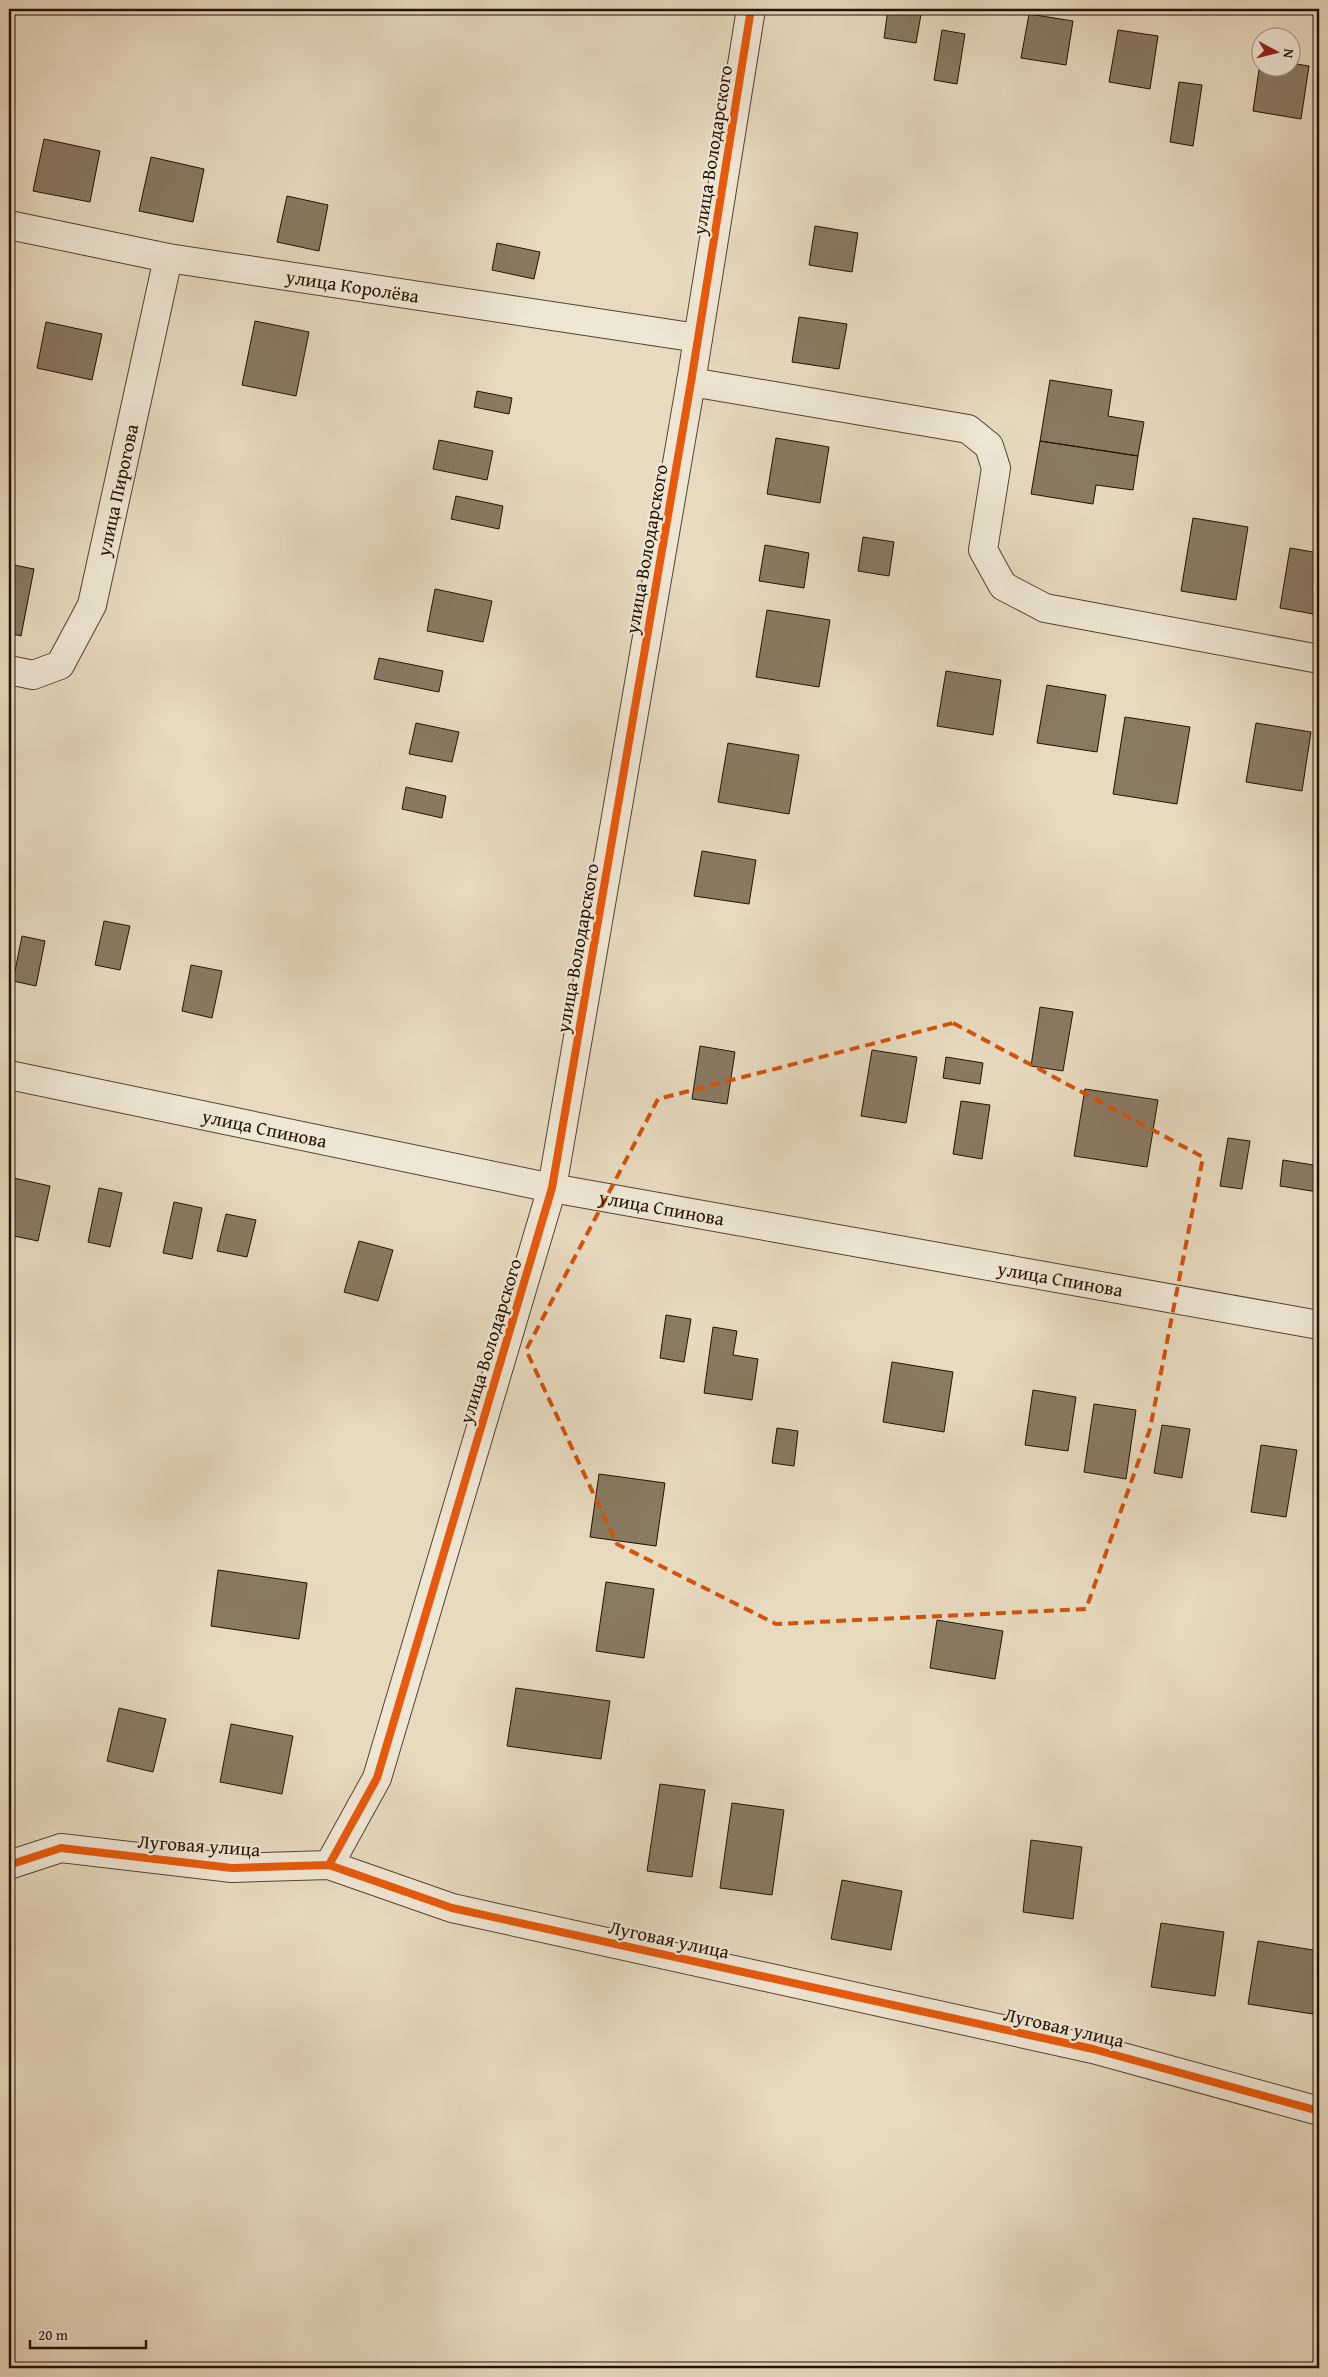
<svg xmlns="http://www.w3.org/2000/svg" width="1328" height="2377" font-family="'Gentium Book Plus',serif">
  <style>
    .building { fill: #897a63; stroke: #241100 }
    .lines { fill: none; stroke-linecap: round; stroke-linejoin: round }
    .minor-casing { stroke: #554330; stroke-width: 30 }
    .minor { stroke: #efe7d5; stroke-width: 28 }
    .cycleway-casing { stroke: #efe7d5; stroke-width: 11 }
    .cycleway { stroke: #e8590c; stroke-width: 8 }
    .marked { fill: none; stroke: #d4520b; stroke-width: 4; stroke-dasharray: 10 6; stroke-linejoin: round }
    .labels { text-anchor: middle; stroke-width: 4.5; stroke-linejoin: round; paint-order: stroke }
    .street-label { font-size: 19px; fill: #241100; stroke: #efe7d5 }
  </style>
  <rect width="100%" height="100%" fill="#e7dabf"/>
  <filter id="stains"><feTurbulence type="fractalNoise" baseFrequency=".004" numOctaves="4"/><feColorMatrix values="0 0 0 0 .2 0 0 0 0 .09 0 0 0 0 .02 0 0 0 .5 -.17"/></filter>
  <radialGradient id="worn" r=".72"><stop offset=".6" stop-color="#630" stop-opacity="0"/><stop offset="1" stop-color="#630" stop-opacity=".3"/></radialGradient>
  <path class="building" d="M888 9H922L916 43 884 38Z
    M1029 14 1073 21 1066 65 1021 58Z
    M942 30 965 34 957 84 934 80Z
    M1118 30 1158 36 1150 89 1109 82Z
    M1260 63V68H1290V63L1309 66 1301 119 1253 111Z
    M1179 82 1202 85 1193 146 1170 142Z
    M44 139 100 151 90 202 33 191Z
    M151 157 204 169 193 222 139 211Z
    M287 196 328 205 319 251 277 242Z
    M815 226 858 233 852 272 809 265Z
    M497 243 540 252 534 279 492 270Z
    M799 317 847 324 839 369 792 362Z
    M255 321 309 332 296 396 242 385Z
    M46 322 102 334 92 380 37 368Z
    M1050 380 1112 390 1108 416 1144 422 1138 456 1040 441Z
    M477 391 512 398 509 414 474 407Z
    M776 438 829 447 820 503 767 494Z
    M439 440 493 451 487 480 433 469Z
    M1040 441 1138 456 1133 490 1096 485 1093 504 1031 494Z
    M456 496 503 506 499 529 451 519Z
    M1193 518 1248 527 1236 600 1181 591Z
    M863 537 894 542 889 576 858 571Z
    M765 545 809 553 804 588 759 581Z
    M1290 548 1319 553V615L1280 608Z
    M9 564 34 569 21 636 9 633Z
    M435 589 492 601 483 642 427 631Z
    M767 610 830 620 819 687 756 677Z
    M379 658 443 671 439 692 374 679Z
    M946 671 1001 680 993 735 937 726Z
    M1047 685 1106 695 1097 752 1037 743Z
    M1125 717 1190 727 1177 804 1113 794Z
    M416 723 459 732 452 762 409 754Z
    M1256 723 1311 732 1302 791 1246 782Z
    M728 743 799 755 789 814 718 802Z
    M406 787 446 796 442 818 402 809Z
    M702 851 756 860 749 904 694 896Z
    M104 921 130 926 120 970 95 965Z
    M22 936 45 941 36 986 13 981Z
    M191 965 222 971 212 1018 182 1011Z
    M1040 1007 1073 1012 1063 1071 1031 1066Z
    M700 1046 735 1052 727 1104 692 1099Z
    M872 1050 917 1057 906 1123 861 1116Z
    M946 1057 983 1063 980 1084 943 1078Z
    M1085 1089 1158 1100 1147 1167 1074 1156Z
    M961 1101 990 1105 982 1159 953 1154Z
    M1228 1138 1250 1141 1242 1189 1220 1186Z
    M1283 1160 1319 1166 1318 1192 1280 1186Z
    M9 1177 50 1186 38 1241 9 1235Z
    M99 1188 122 1193 110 1247 88 1242Z
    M174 1202 202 1208 192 1259 163 1253Z
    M226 1214 256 1220 247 1257 217 1251Z
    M359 1241 393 1250 378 1301 344 1292Z
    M666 1315 691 1319 684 1362 660 1358Z
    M713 1327 737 1331 733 1355 758 1359 752 1400 704 1393Z
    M892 1362 953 1372 944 1432 883 1422Z
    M1033 1390 1076 1397 1068 1451 1025 1445Z
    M1094 1404 1136 1410 1126 1479 1084 1472Z
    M1162 1425 1190 1429 1182 1478 1154 1473Z
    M777 1428 798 1431 794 1466 772 1463Z
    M1261 1445 1297 1450 1286 1517 1251 1512Z
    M599 1474 665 1483 656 1546 590 1537Z
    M218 1570 307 1583 299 1639 211 1626Z
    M606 1582 654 1589 644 1658 596 1651Z
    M937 1620 1003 1631 995 1679 930 1668Z
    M516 1688 610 1701 601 1759 507 1746Z
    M119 1708 166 1719 153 1772 107 1761Z
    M231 1724 293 1736 282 1794 220 1782Z
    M660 1784 705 1790 692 1877 647 1871Z
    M732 1803 784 1810 772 1895 720 1888Z
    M1031 1840 1082 1847 1073 1919 1023 1912Z
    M842 1880 902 1891 891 1950 831 1939Z
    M1161 1923 1224 1932 1215 1996 1151 1987Z
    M1258 1941 1319 1951V1968L1313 2014 1248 2004Z"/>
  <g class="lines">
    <g class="minor-casing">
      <g id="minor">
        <path id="s1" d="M9 225 168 258 698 338"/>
        <path d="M691 382 968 429 989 446 996 468 983 550 1003 586 1045 608 1319 659"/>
        <path id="s2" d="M9 670 33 675 60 665 92 605 168 258"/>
        <path id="s3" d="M9 1075 552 1188 1319 1325"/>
        <path d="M9 1865 61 1848 232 1868 329 1865 452 1908 1093 2049 1319 2111"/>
        <path d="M329 1865 377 1778 552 1188 691 382 751 9"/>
      </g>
    </g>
    <use href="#minor" class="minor"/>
    <g class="cycleway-casing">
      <path id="cycleway" d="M9 1865 61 1848 232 1868 329 1865 452 1908 1093 2049 1319 2111
        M329 1865 377 1778 552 1188 691 382 751 9"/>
    </g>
    <use href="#cycleway" class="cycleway"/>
  </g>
  <path class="marked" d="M953 1023 1203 1157 1150 1429 1086 1609 776 1624 617 1544 526 1350 658 1099Z"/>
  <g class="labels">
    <g class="street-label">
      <text transform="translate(712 150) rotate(-81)" y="7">улица Володарского</text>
      <text dy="7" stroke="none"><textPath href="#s1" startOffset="349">улица Королёва</textPath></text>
      <text dy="7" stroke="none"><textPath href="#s2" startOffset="239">улица Пирогова</textPath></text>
      <text transform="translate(646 549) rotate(-80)" y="7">улица Володарского</text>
      <text transform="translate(577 948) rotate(-80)" y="7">улица Володарского</text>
      <text dy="7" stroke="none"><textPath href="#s3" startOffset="261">улица Спинова</textPath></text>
      <text dy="7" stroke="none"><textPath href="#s3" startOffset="666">улица Спинова</textPath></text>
      <text dy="7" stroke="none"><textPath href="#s3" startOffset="1071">улица Спинова</textPath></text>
      <text transform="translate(490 1341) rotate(-73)" y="7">улица Володарского</text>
      <text transform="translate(199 1845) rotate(4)" y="7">Луговая улица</text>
      <text transform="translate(669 1939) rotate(12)" y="7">Луговая улица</text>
      <text transform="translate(1064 2027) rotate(13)" y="7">Луговая улица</text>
    </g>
  </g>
  <rect width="1328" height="2377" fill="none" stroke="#e7dabf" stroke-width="30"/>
  <rect x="10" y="10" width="1308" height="2357" fill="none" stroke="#241100" stroke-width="2.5"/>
  <rect x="15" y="15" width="1298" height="2347" fill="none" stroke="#241100"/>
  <g transform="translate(1276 52) rotate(97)"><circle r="24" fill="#efe7d5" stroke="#9e9180"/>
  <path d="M0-4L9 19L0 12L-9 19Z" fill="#8f2418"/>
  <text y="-8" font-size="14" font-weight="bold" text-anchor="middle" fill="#241100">N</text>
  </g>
  <path d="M30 2340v8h116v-8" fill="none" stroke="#241100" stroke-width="2.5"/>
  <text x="38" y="2340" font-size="15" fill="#241100" stroke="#efe7d5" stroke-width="4" paint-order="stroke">20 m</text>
  <rect width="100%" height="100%" filter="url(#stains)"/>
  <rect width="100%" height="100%" fill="url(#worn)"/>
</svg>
